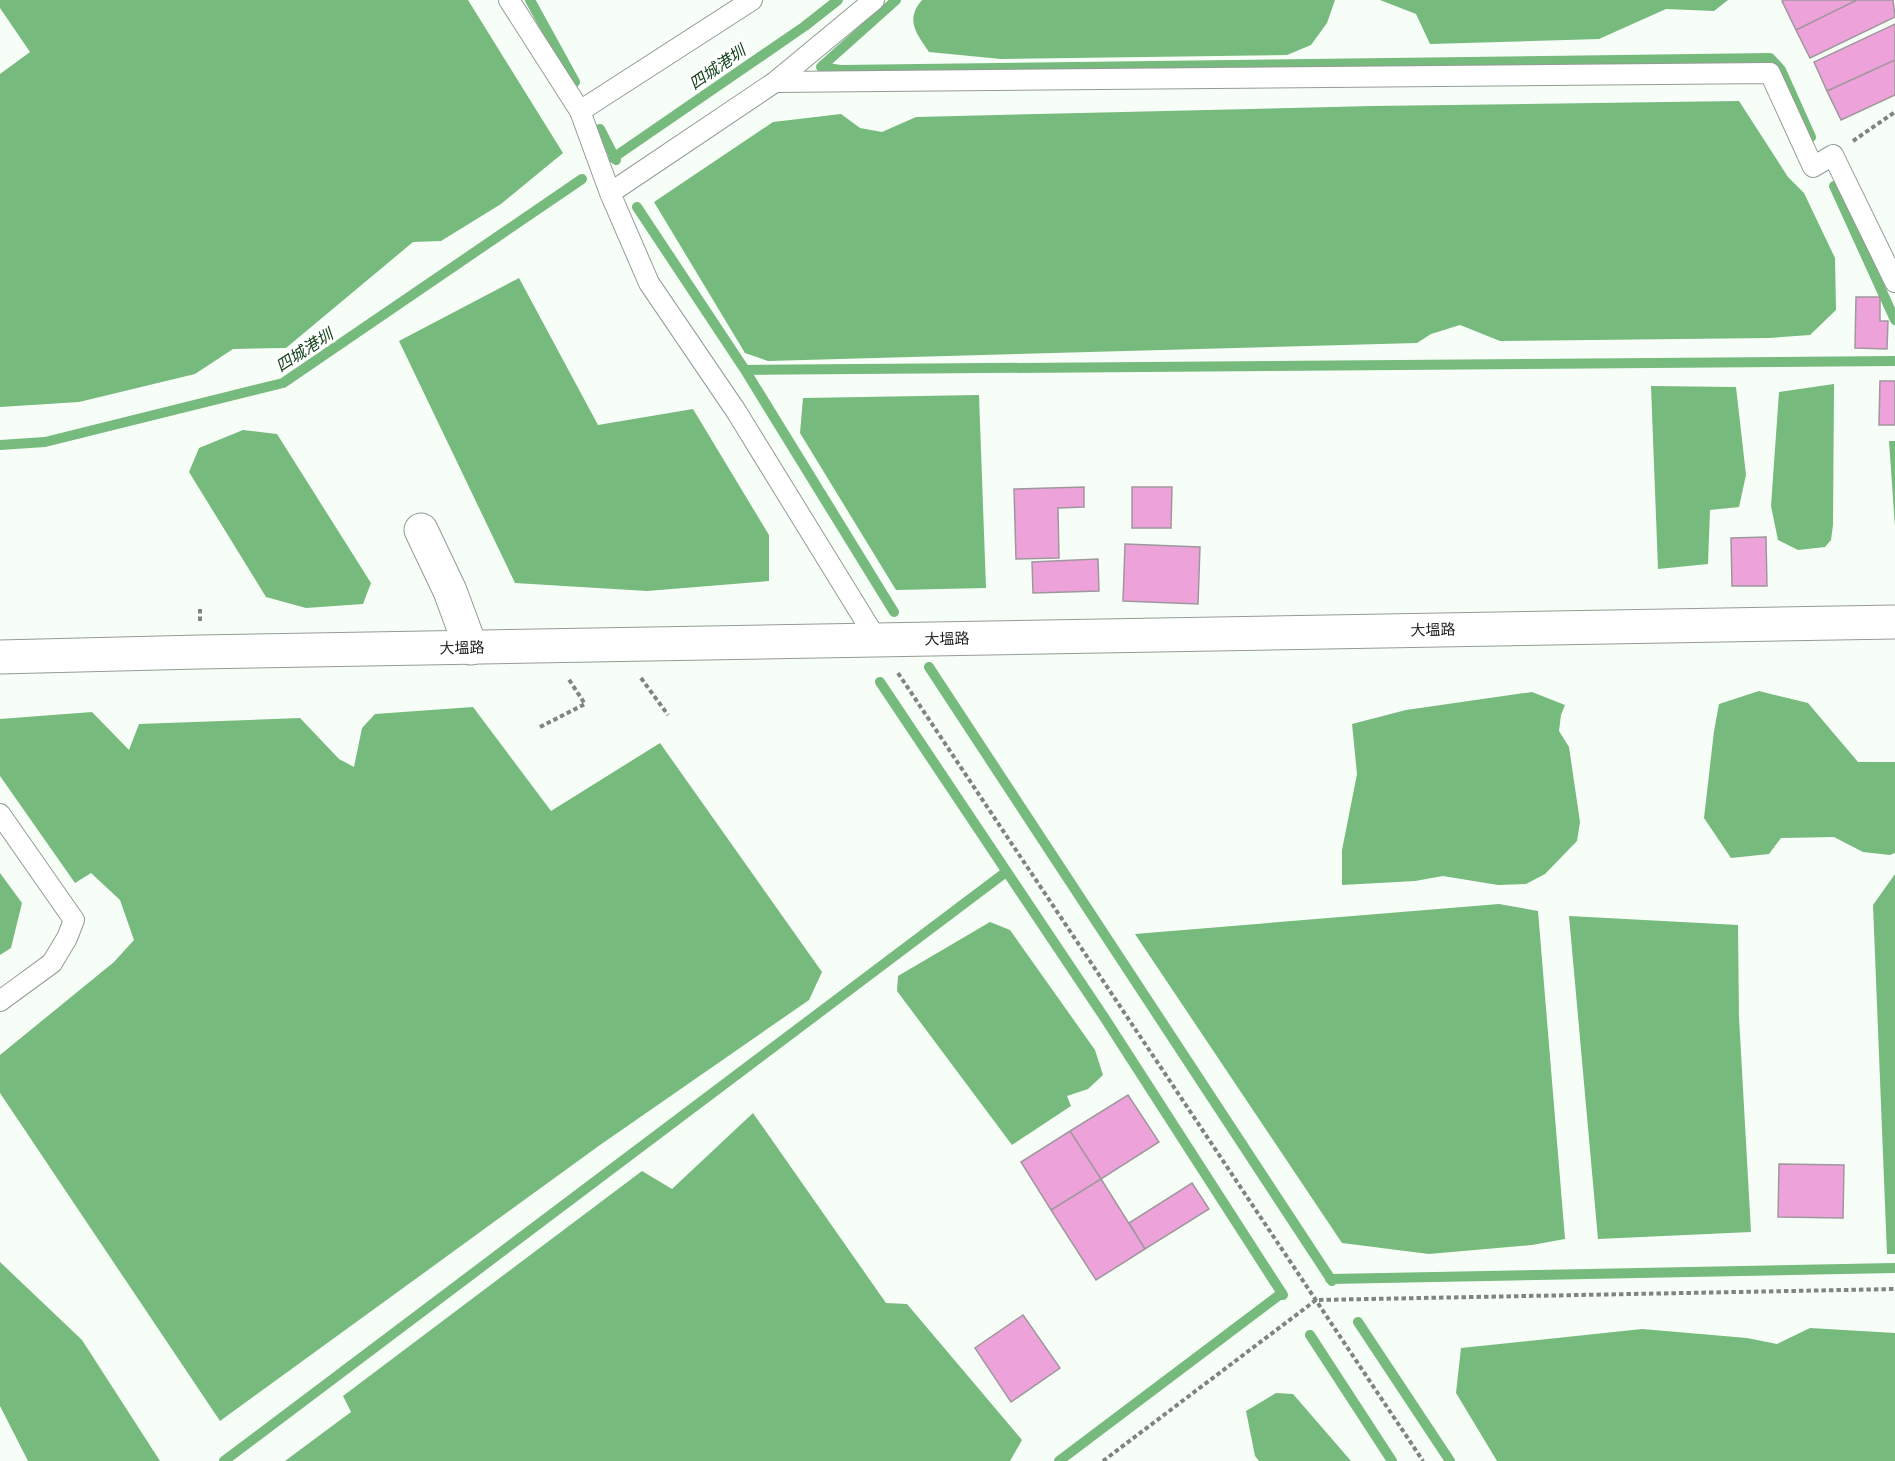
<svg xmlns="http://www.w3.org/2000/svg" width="1895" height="1461" font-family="Roboto,'Noto Sans TC',sans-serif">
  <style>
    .water { fill: #77ba7d }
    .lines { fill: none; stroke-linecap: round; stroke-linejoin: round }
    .stream { stroke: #77ba7d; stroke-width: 10 }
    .building { fill: #eda3da; stroke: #9f979d; stroke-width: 1.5 }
    .lane-casing { stroke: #949b94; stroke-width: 22 }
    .street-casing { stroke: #949b94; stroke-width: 35 }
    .secondary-casing { stroke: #949b94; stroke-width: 35 }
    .path { stroke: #7f847f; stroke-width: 4; stroke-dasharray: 4.5 3; stroke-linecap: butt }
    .lane { stroke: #fff; stroke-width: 20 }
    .street { stroke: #fff; stroke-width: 33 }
    .secondary { stroke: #fff; stroke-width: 33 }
    .labels { text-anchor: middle; stroke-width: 6; stroke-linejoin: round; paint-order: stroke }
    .street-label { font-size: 15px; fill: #1c1f1c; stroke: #fff }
    .water-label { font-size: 16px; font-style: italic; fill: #15451d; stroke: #fff }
  </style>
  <rect width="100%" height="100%" fill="#f7fef7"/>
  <path class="water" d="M0 0H468L563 153 501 204 441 241 413 242 286 348 233 349 195 374 79 402 0 407V74L30 52 0 8Z
    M922 0H1335L1327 23 1311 45 1287 55 1001 59 929 52C916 33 905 20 922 0Z
    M1380 0H1728L1714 11 1666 9 1599 39 1430 44 1416 14Z
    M1739 101 1788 177 1804 193 1835 258 1836 310 1810 335 1769 338 1500 341 1460 325 1431 334 1417 343 768 361 745 353 654 202 773 122 841 114 860 128 882 132 916 117 1372 106Z
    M519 278 598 425 693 409 769 535V581L647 591 515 583 399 341Z
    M1834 384 1833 525 1831 540 1825 547 1798 550 1778 540 1771 506 1779 392Z
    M1651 386 1736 387 1746 475 1739 507 1710 510 1708 564 1658 569Z
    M979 395 986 588 896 590 800 433 803 398Z
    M243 430 277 434 371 583 363 604 306 608 266 597 189 472 199 448Z
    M1889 441H1895V527Z
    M1759 691 1808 703 1858 762H1895V853L1890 855 1863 852 1834 837 1781 838 1769 854 1731 858 1704 818 1714 731 1719 704Z
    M1532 692 1565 705 1561 715 1559 731 1569 747 1580 822 1577 841 1545 874 1526 884 1498 885 1443 876 1415 881 1342 885V850L1357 774 1352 724 1406 710Z
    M473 707 551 811 660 743 822 972 809 1000 600 1145 220 1421 0 1093V1055L114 962 134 940 120 900 91 873 75 883 0 776V719L92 712 129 750 139 724 300 718 339 759 354 767 362 728 375 714Z
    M0 873 22 903 11 948 0 955Z
    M1895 874V1254H1887L1873 905Z
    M1499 904 1538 911 1565 1239 1532 1245 1429 1254 1342 1243 1135 934Z
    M1569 916 1738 925 1739 1017 1751 1232 1598 1239Z
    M990 922 1010 930 1095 1050 1103 1075 1088 1089 1067 1096 1071 1106 1012 1145 897 991 898 976Z
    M753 1113 886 1303 907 1304 1022 1440 1010 1461H285L351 1412 343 1396 642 1171 672 1189Z
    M0 1262 82 1340 160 1461H28L0 1406Z
    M1810 1328 1895 1333V1461H1497L1456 1393 1461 1348 1642 1329 1747 1338 1777 1344Z
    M1276 1393 1293 1394 1351 1461H1259L1255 1456 1246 1411Z"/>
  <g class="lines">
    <path class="stream" d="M530 0 575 82
      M896 0 821 67 840 70 1770 58 1781 70 1811 137
      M600 129 616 160
      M613 158 805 26 838 0
      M1834 186 1895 320
      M637 207 745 370 894 612
      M745 370 1895 361
      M0 445 45 442 283 383 582 179
      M929 667 1332 1281
      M880 682 1104 1017 1283 1295
      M1330 1279 1895 1268
      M1358 1322 1450 1461
      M1310 1335 1392 1461
      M224 1461 1006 872
      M1059 1461 1282 1293"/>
  </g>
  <path class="building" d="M1784 0H1857L1796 30 1782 1Z
    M1857 0H1893L1895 17 1810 58 1796 30Z
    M1895 24V60L1827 91 1814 62Z
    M1895 60V95L1841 120 1827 91Z
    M1856 297H1880V321H1888L1887 349 1855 348Z
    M1880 381H1895V425H1879Z
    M1084 487V507L1058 508 1059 558 1016 559 1014 489Z
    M1132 487H1172L1171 528H1132Z
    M1766 537 1767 586H1732L1731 538Z
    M1125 544 1200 547 1198 604 1123 601Z
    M1098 559 1099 591 1033 593 1032 562Z
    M1128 1095 1159 1142 1101 1179 1070 1131Z
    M1070 1131 1101 1179 1051 1210 1021 1162Z
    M1779 1164 1844 1165 1843 1218 1778 1217Z
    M1101 1179 1145 1249 1096 1280 1051 1210Z
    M1192 1183 1209 1209 1145 1249 1129 1223Z
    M1023 1315 1060 1368 1011 1402 975 1348Z"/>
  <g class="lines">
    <g class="lane-casing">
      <path id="lane" d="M509 0 580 111 610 193
        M874 0 775 82 610 193 649 283 736 411 877 640
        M775 82 1770 73 1813 167 1833 155 1895 282
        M580 111 752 0
        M0 814 74 920 67 938 52 963 0 1001"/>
    </g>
    <g class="street-casing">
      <path id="street" d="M421 530 450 591 471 648"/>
    </g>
    <g class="secondary-casing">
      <path id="secondary" d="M0 657 199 652 1895 622"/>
    </g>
    <path class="path" d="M1853 141 1895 112
      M200 621V607
      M898 673 1423 1461
      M641 678 668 715
      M540 727 585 704 568 678
      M1103 1461 1316 1300 1895 1289"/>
    <use href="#lane" class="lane"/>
    <use href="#street" class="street"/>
    <use href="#secondary" class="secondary"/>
  </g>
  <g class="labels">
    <g class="street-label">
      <text transform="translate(1433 630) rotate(-1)" y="5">大塭路</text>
      <text transform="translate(947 639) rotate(-1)" y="5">大塭路</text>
      <text transform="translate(462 648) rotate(-1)" y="5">大塭路</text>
    </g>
    <g class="water-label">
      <text transform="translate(717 67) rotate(-35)" y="6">四城港圳</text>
      <text transform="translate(304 350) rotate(-33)" y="6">四城港圳</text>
    </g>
  </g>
</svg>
